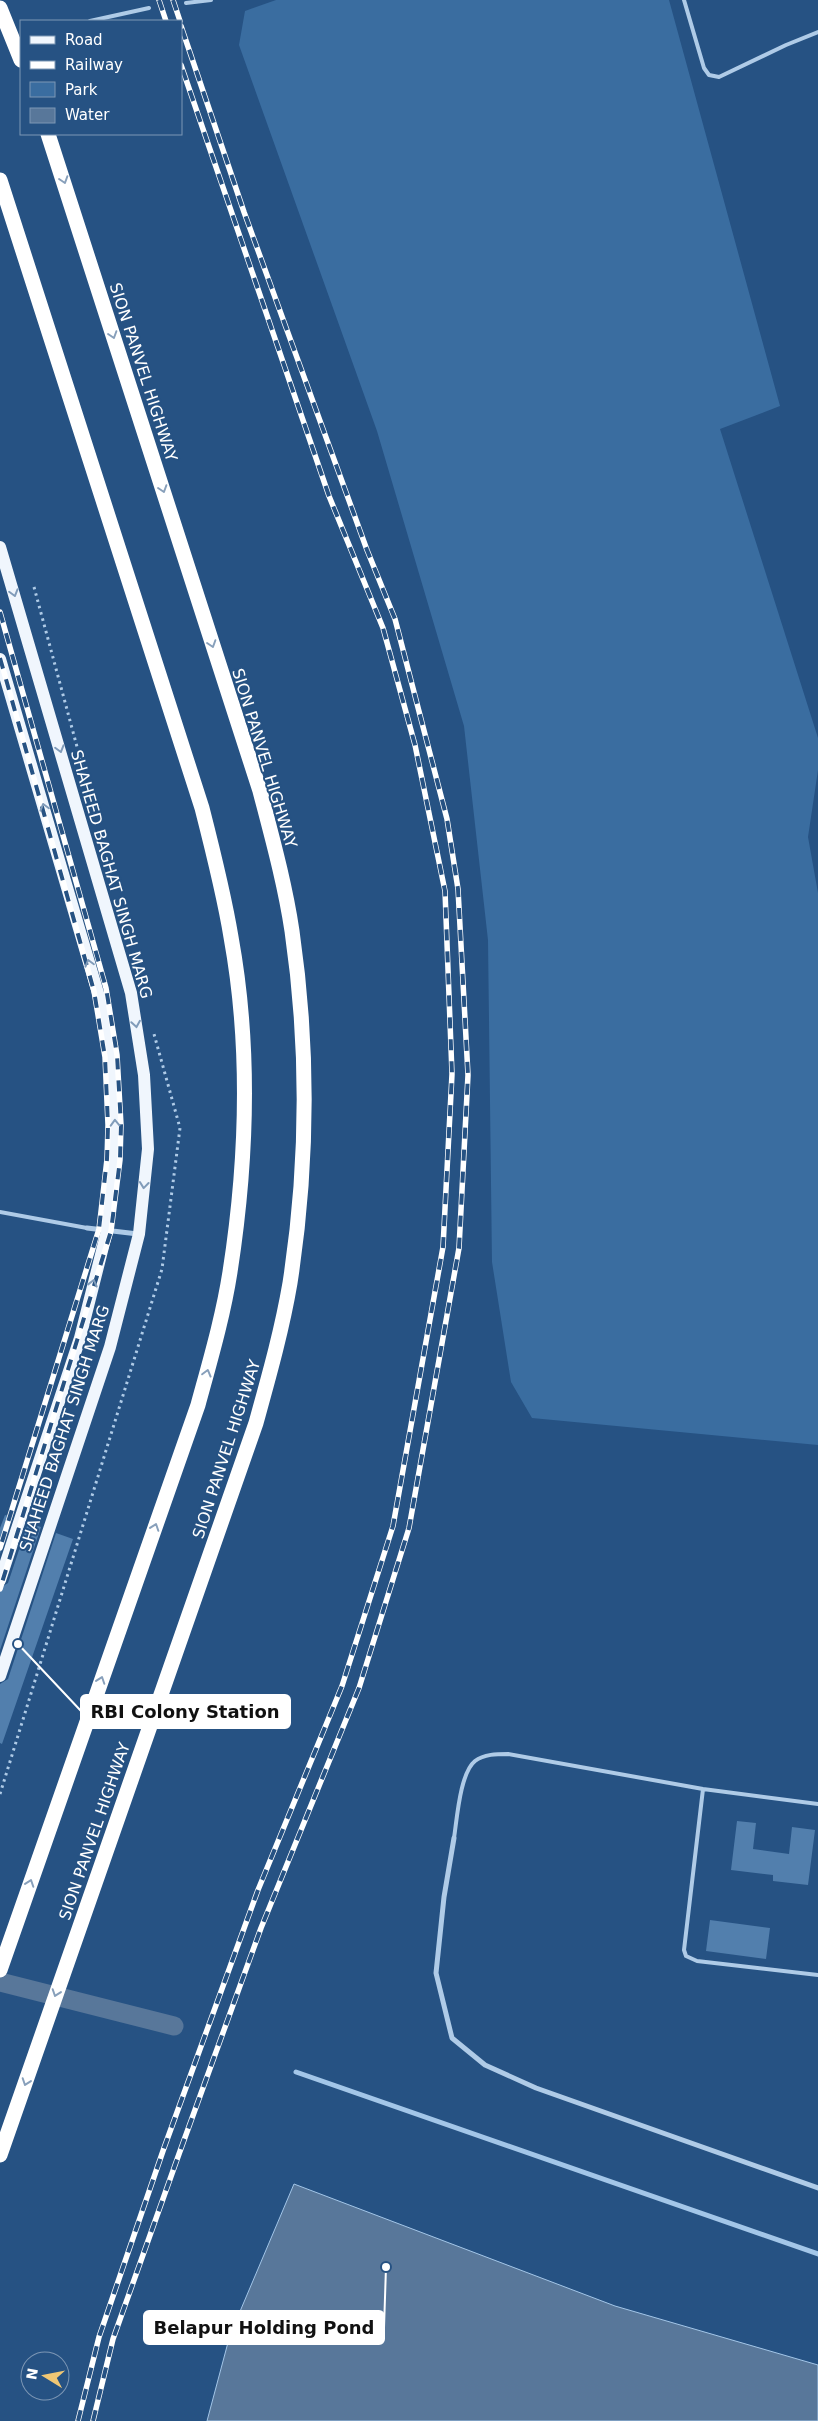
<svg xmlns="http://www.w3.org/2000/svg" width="818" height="2421" font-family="'DejaVu Sans',sans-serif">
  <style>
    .green { fill: #3a6da0 }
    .water { fill: #58779a; stroke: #a3c6e8 }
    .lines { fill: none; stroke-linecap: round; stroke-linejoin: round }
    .stream { stroke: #a3c6e8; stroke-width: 5 }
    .canal { stroke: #58779a; stroke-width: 19 }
    .building { fill: #527fad }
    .path { stroke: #afcbe7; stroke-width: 3; stroke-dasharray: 2.5 4; stroke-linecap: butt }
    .lane { stroke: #afcbe7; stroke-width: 4 }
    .street { stroke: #afcbe7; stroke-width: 5 }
    .primary { stroke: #f0f6fd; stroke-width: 12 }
    .highway { stroke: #fff; stroke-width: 15 }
    .rail-casing { stroke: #fff; stroke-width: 5.5 }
    .rail { stroke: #265283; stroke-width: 4; stroke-dasharray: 11; stroke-linecap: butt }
    .oneway { stroke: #88a0bb }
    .oneway2 { stroke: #819cba }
    .labels { text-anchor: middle; stroke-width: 4; stroke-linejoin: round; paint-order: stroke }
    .street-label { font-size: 16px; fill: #fff; stroke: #265283 }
    .leader { fill: none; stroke: #fff; stroke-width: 2 }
    .callout-dot { fill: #fff; stroke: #265283; stroke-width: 2 }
    .callout { fill: #fff; stroke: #fff; stroke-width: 2 }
    .callout-label { font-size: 18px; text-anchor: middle; font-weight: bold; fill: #111 }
  </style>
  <rect width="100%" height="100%" fill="#265283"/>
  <path class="green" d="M276 0H669L780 406 720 429 818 738V770L808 837 818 893V1445L532 1418 511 1382 492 1262 488 940 464 726 377 431 239 45 245 11Z"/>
  <path class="water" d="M294 2184 615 2306 818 2365V2421H207L230 2335Z"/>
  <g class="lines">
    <path class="stream" d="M296 2072 818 2254"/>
    <path class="canal" d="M0 1982 174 2026"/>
  </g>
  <path class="building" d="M5 1515 12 1517 0 1554V1528Z
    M28 1523 41 1527 0 1650V1588L8 1583Z
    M56 1533 73 1539 2 1744 0 1743V1684L8 1679Z
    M737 1821 756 1823 753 1849 789 1854 792 1827 815 1830 808 1885 773 1881V1875L731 1870Z
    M710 1920 770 1928 766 1959 706 1951Z"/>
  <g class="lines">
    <path class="path" d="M34 587 83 769
      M0 1794 162 1269 180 1128 154 1034"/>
    <path class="lane" d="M684 0 704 68 709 75 719 77 786 45 818 32
      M186 3 211 0
      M90 21 149 8
      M0 1212 87 1228
      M703 1789 684 1950 686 1956 697 1961 818 1975
      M454 1838C457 1819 460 1773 475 1761 484 1754 497 1754 508 1754L703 1789 818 1804"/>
    <path class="street" d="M87 1228 138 1234
      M454 1838 444 1897 436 1973 452 2038 485 2065 536 2088 818 2188"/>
    <path class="primary" d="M0 547 131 993 144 1075 148 1149 139 1234 110 1347 0 1676
      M0 659 100 1000 113 1079 116 1148 107 1231 80 1338 0 1580"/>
    <path class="highway" d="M0 8 21 60
      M0 180 202 808C213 851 224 894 231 937 251 1047 247 1162 230 1272 223 1317 210 1361 198 1405L0 1970
      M0 2155 256 1423C269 1376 282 1330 290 1283 308 1166 309 1048 292 931 285 884 272 837 260 791L48 134"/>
    <g class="rail-casing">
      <path id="rail" d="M159 0 166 21
        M173 0 180 21
        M0 612 106 988 117 1055 121 1125 120 1160 111 1231 0 1589
        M0 658 94 991 105 1057 108 1125 107 1159 99 1229 0 1548
        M78 2421 99 2337 164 2148 258 1890 342 1686 393 1526 443 1247 452 1074 445 891 415 745 383 628 329 496 181 65
        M93 2421 113 2339 179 2154 261 1928 359 1688 409 1528 459 1248 468 1075 458 889 447 819 395 619 367 550 244 212 181 26"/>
    </g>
    <use href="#rail" class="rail"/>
  </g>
  <defs><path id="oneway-chevron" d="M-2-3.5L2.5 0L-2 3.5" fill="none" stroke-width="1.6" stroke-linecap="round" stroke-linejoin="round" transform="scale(1.25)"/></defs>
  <g class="oneway">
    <use href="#oneway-chevron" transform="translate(64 180) rotate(72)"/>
    <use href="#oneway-chevron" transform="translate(113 335) rotate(72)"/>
    <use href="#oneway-chevron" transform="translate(163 489) rotate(72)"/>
    <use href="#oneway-chevron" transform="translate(212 644) rotate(72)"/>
    <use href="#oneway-chevron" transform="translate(207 1373) rotate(-75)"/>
    <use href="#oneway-chevron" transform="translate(155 1527) rotate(-71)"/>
    <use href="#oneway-chevron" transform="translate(101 1680) rotate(-71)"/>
    <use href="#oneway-chevron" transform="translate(30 1883) rotate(-71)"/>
    <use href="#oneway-chevron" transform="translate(56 1993) rotate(109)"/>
    <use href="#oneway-chevron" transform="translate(26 2082) rotate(109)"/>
  </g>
  <g class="oneway2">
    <use href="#oneway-chevron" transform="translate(14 593) rotate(74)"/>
    <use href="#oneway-chevron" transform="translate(60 749) rotate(74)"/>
    <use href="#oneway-chevron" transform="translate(44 807) rotate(-106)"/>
    <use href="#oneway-chevron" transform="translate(89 963) rotate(-106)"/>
    <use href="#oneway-chevron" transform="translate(136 1024) rotate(81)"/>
    <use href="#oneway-chevron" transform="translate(115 1123) rotate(-92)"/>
    <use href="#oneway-chevron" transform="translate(144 1185) rotate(96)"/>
    <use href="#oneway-chevron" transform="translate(93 1283) rotate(-76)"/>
  </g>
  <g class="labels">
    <g class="street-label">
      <text transform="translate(144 372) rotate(72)" y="6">SION PANVEL HIGHWAY</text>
      <text transform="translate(265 758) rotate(73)" y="6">SION PANVEL HIGHWAY</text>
      <text transform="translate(112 874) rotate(74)" y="6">SHAHEED BAGHAT SINGH MARG</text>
      <text transform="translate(64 1428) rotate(-72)" y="6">SHAHEED BAGHAT SINGH MARG</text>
      <text transform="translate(226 1449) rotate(-72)" y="6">SION PANVEL HIGHWAY</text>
      <text transform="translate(94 1831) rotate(-71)" y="6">SION PANVEL HIGHWAY</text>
    </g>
  </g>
  <path class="leader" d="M18 1644L81 1711M386 2267L384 2328"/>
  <g class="callout-dot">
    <circle cx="18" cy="1644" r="5"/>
    <circle cx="386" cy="2267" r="5"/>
  </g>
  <g class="callout">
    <rect x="81" y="1695" width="209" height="33" rx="5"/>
    <rect x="144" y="2311" width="240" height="33" rx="5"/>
  </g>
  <g class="callout-label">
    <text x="185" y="1718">RBI Colony Station</text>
    <text x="264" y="2334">Belapur Holding Pond</text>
  </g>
  <rect x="20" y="20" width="162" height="115" fill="#265283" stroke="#7d97b5"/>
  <rect x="30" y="36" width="25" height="8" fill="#f0f6fd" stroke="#7d97b5"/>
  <text x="65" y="45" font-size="15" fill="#ffffff">Road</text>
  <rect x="30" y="61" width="25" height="8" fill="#ffffff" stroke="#7d97b5"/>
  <text x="65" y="70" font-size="15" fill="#ffffff">Railway</text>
  <rect x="30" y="82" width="25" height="15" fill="#3a6da0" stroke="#7d97b5"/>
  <text x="65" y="95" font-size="15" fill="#ffffff">Park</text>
  <rect x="30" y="108" width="25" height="15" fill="#58779a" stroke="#7d97b5"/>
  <text x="65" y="120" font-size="15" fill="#ffffff">Water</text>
  <g transform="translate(45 2376) rotate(280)"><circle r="24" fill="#265283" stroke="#7d97b5"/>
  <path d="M0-4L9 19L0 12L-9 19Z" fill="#f0c774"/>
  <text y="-8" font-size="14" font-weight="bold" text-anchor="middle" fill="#ffffff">N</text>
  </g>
</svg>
